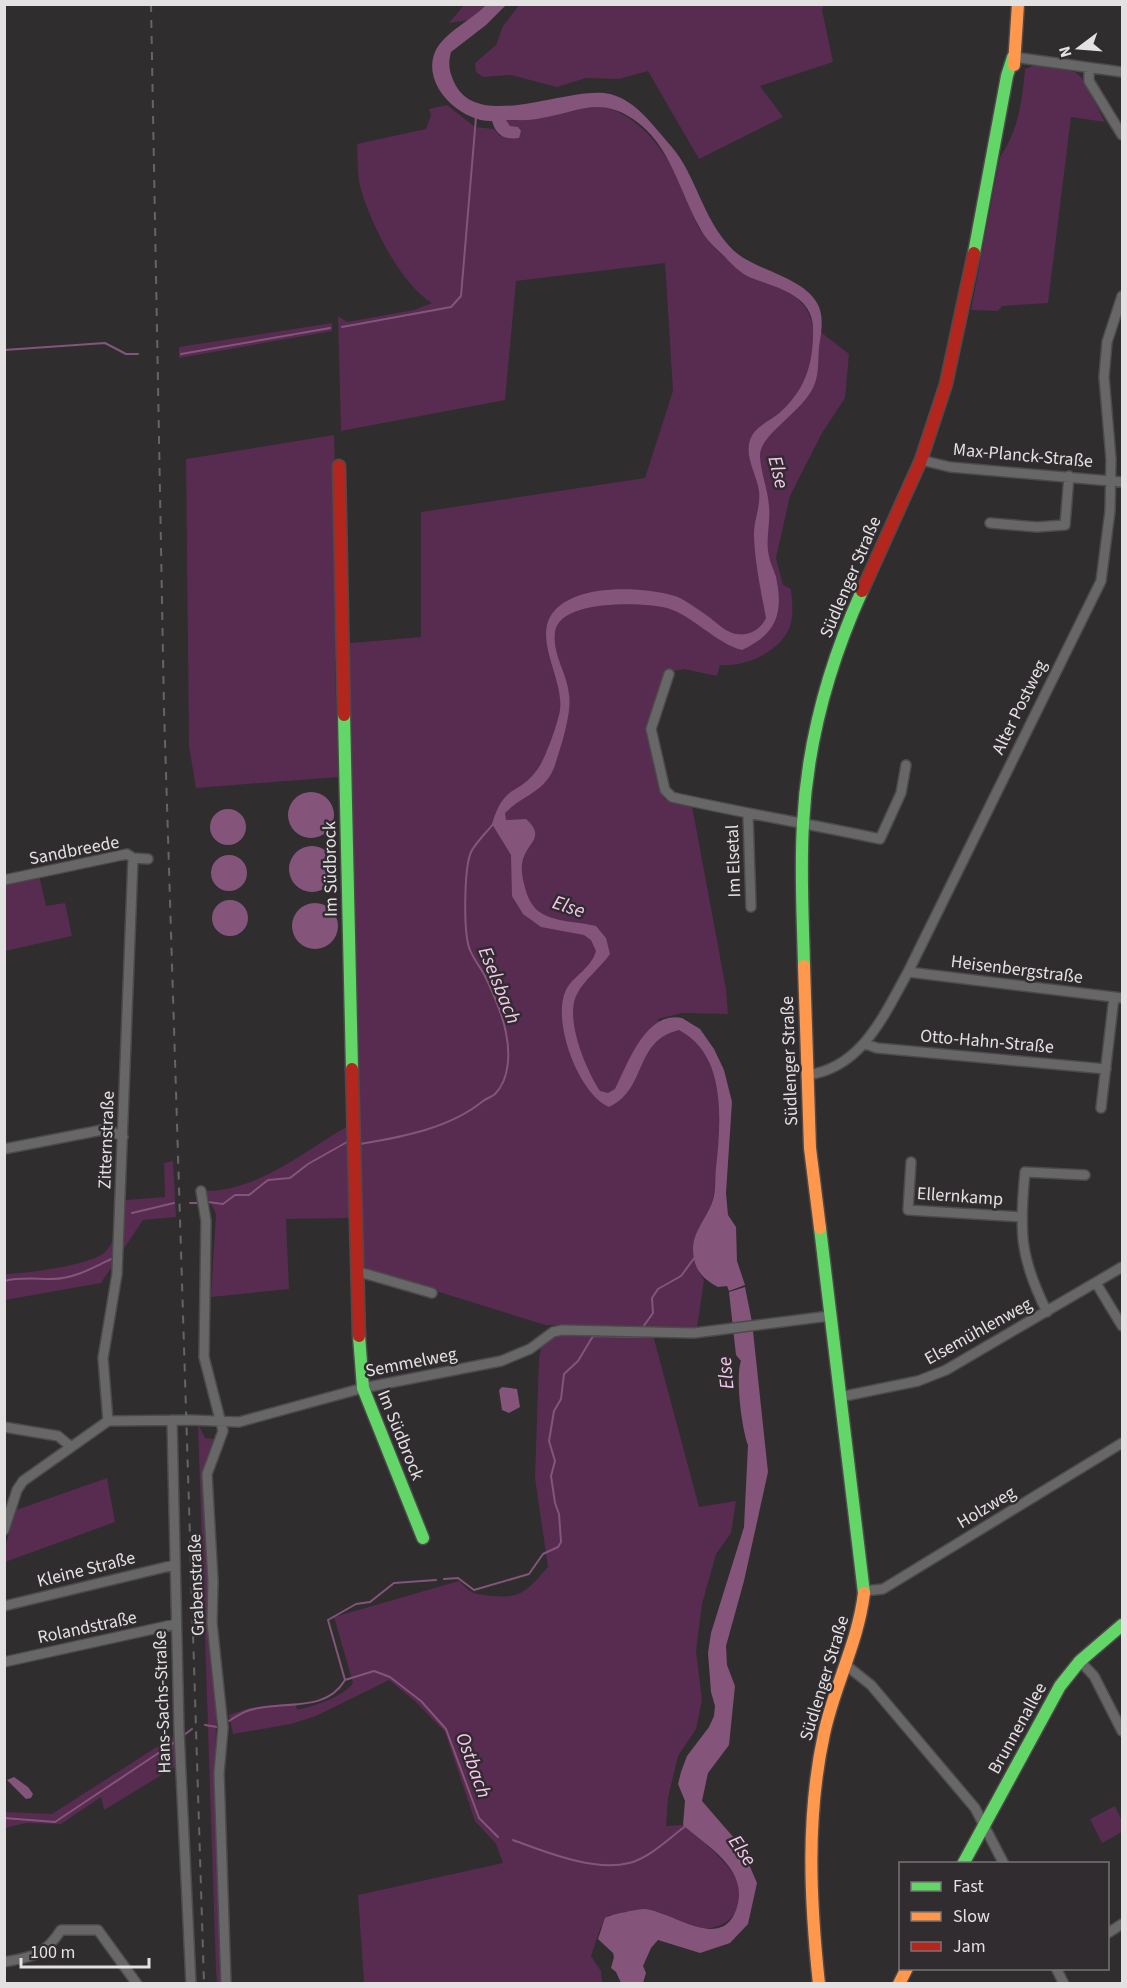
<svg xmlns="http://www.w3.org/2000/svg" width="1127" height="1988" font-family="'Source Sans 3',sans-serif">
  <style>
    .green { fill: #572c50 }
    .water { fill: #85547b }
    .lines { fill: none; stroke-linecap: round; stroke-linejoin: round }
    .stream { stroke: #85547b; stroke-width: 2 }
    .street-casing { stroke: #4c4a4b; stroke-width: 12 }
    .fast-casing { stroke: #4c4a4b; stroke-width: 15 }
    .slow-casing { stroke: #4c4a4b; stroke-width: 15 }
    .jam-casing { stroke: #4c4a4b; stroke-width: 15 }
    .street { stroke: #686768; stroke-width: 9 }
    .fast { stroke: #63d668; stroke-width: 12 }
    .slow { stroke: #ff974d; stroke-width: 12 }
    .jam { stroke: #b3261e; stroke-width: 12 }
    .rail { stroke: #666566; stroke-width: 2; stroke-dasharray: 8 8; stroke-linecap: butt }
    .labels { text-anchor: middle; stroke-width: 5; stroke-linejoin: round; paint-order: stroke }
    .street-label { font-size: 18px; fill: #e3e1e2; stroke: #302c2f }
    .water-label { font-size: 20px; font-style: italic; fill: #f7c7ed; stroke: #302c2f }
  </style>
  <rect width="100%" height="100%" fill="#2f2d2e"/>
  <path class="green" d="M520 4 824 5 822 10 833 62 760 86 783 117 699 159 648 71 619 79 586 78 557 87 511 75 483 77 476 72 475 63 496 45 503 26Z
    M464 5H486L470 20 449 23Z
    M1036 65 1075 72 1082 78 1105 122 1071 117 1048 303 1002 306 998 311 971 310 1000 157C1019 129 1022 101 1025 69Z
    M447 105 475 127 494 129 500 136 518 127 510 126 505 120C517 120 531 121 542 118 563 114 588 99 609 108 648 123 669 157 685 194 690 206 694 222 702 232 708 242 718 251 727 259 754 287 805 283 813 326L849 354 845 398 822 433 790 496 776 558 783 585 791 589C792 601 794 614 790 626 781 652 745 667 720 665L717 676 684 669 664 673 646 728 664 799 692 806 726 989 728 1014 683 1013 658 1019 659 1023C670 1027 683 1030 693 1037 706 1046 716 1078 719 1094 724 1115 718 1177 713 1199 706 1228 681 1247 704 1280L697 1328 545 1325 368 1270 359 1261 346 657 335 658 338 777 196 788 189 746 186 459 334 435 340 644 421 637V512L645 478 673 391 665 263 516 281 505 400 341 431 338 316 347 322 414 310 432 303C401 285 369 221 360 186 357 173 358 157 357 144L426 129 431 115 429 109Z
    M332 323V331L179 358V347Z
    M39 875 46 906 65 903 72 936 5 951 4 882Z
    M348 1126 351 1218 286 1219 289 1289 211 1297 216 1214 205 1191C259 1191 304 1151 348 1126Z
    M173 1161 176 1217 143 1220 101 1283 5 1300 4 1274C23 1274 93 1265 105 1252 117 1240 121 1216 126 1200L165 1197 164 1163Z
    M565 1333 653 1335 699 1507 736 1501 731 1533 716 1554 702 1604 696 1651 702 1700 696 1729 678 1756 668 1798 666 1826 683 1825C704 1844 763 1883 732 1917 723 1926 711 1930 698 1928 680 1925 664 1911 646 1909 634 1908 622 1916 609 1915L600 1929 591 1956 601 1971 602 1983H364L358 1895 503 1863 496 1844 475 1821 445 1732 415 1701 389 1680 316 1716 291 1724 233 1734 229 1715 250 1708 295 1703 297 1710C316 1705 340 1699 353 1683L334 1617 459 1581C473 1595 474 1594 493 1596 523 1599 529 1588 548 1567L535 1478 539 1358 542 1344Z
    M198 1424 205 1438 214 1439 204 1467 216 1719 215 1806 222 1984 217 1983 216 1970Z
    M107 1478 115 1522 5 1562V1547L16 1510Z
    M177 1734 178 1765 104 1810 101 1797 61 1824 26 1823 5 1828 4 1812 52 1814Z
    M1115 1806 1122 1821V1832L1102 1843 1090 1819Z"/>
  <path class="water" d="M486 5H506L486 25 451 52C448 63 449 71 454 82 477 134 570 84 610 94 636 100 655 128 671 146 697 176 702 219 733 250 755 271 807 277 819 307 824 320 821 334 819 347 818 358 819 373 815 383 806 411 758 434 760 457 761 473 768 490 769 506 771 522 765 540 769 556 770 563 774 570 776 577 784 614 776 634 742 650 715 643 694 616 667 608 644 602 559 599 555 632 552 654 567 673 569 694 572 713 561 746 555 765 546 792 524 794 505 813L506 820 526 819C546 837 528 842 523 859 520 871 523 880 526 891 528 898 532 906 538 911 555 923 577 921 596 926L606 938 610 954C601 967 584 980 577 994 564 1018 586 1070 600 1091L608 1093 615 1089C628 1064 645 1011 682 1018L700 1029 714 1049 724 1070 732 1102 726 1193 728 1215 736 1227 737 1261 745 1285 729 1291 727 1286 718 1287C701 1278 693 1268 693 1247 694 1230 708 1216 713 1200 716 1190 715 1178 716 1168 721 1122 727 1055 679 1030 633 1041 648 1089 609 1107 578 1094 550 1018 567 988 576 974 591 968 596 951L591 940 584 935 541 927 523 914 512 896 511 855 492 824C504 783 518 796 537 770 545 760 558 723 560 710 565 672 517 621 575 597 603 586 646 588 675 596 684 599 694 607 702 612 712 618 725 633 737 634 749 636 761 629 766 618 761 591 755 563 754 537 753 522 761 507 759 491 757 474 741 452 753 434 757 427 770 420 777 415 806 391 814 362 813 326 811 294 774 287 749 277 741 273 731 264 725 257 717 249 706 240 701 230 680 194 671 144 633 119 599 96 577 112 542 118 531 121 518 120 506 120L510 126 518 127 521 131 519 138C504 140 496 135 492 121 462 122 421 86 435 52 443 33 472 20 486 5Z
    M288 815a23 23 0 1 1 46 0a23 23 0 1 1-46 0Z
    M210 827a18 18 0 1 1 36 0a18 18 0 1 1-36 0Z
    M289 869a23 23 0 1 1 46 0a23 23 0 1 1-46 0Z
    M211 873a18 18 0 1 1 36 0a18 18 0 1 1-36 0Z
    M212 918a18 18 0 1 1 36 0a18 18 0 1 1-36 0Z
    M292 926a23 23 0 1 1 46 0a23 23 0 1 1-46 0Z
    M745 1287 752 1322 768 1472 744 1581 726 1646 727 1665 735 1686 729 1745 708 1773 702 1801 741 1846 757 1883 748 1924 730 1943 700 1953 658 1940 651 1948 643 1966 646 1973 643 1983H621L616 1972 611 1968 614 1957 613 1953 598 1939 605 1918C609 1915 638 1909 644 1909 671 1910 726 1957 738 1903 746 1867 705 1845 683 1825L685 1801 678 1784 681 1772 687 1756 709 1727 714 1716 715 1706 711 1692 708 1653 711 1633 744 1527 748 1445C742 1430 735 1377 741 1361L736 1355 729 1292Z
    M502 1387 517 1389 520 1407 509 1413 502 1410 499 1390Z
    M14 1777 28 1787 33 1794 31 1798 26 1799 7 1780Z"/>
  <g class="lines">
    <path class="stream" d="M342 327 451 307 461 296 476 117
      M4 350 105 343 126 354H138
      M181 354 330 328
      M360 1144C403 1137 450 1128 483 1101 487 1098 492 1097 495 1094 510 1079 510 1052 506 1033 503 1015 494 995 486 978 481 968 474 960 470 950 463 934 464 868 471 852 476 842 487 832 494 823
      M208 1202 223 1204 235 1195H249L268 1180 290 1178 308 1164 347 1142
      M190 1203H200
      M132 1213 174 1203
      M4 1281C21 1277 35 1279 52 1279 73 1279 93 1268 111 1259
      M643 1327 653 1313 652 1298 658 1289 681 1276 695 1257
      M444 1579 458 1578 474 1590 529 1574 543 1554 558 1547 561 1542 559 1514 555 1503 551 1476 555 1461 549 1441 554 1411 561 1399 564 1374 578 1361 593 1336 643 1337
      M345 1680 328 1620 356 1604 370 1602 394 1583 436 1580
      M229 1721C235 1717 243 1712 250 1710 282 1700 325 1714 345 1680L374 1671 390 1677 421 1701 446 1729 479 1818 498 1837
      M205 1725 217 1727
      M184 1735 192 1729
      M4 1818 55 1822 175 1742
      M513 1840C546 1852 594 1872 629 1863 650 1858 670 1837 687 1825"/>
    <g class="street-casing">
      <path id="street" d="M1013 57 1122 72
        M1089 68V81L1122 135
        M921 460 950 467 1122 482
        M990 523 1037 527 1065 525 1069 476
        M669 674 651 729 665 790 672 797C741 813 811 824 880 839L901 793 906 765
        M748 815 751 907
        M4 880 127 854 133 858 148 859
        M908 972 1122 998
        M866 1044 877 1048 1106 1069
        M807 1075C862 1068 884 1015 908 972L1101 581 1110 511 1111 459 1104 377 1107 342 1122 296
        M1101 1108 1114 997
        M4 1149 107 1129 123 1137
        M911 1162 908 1210 1021 1217
        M201 1191 206 1221 204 1357 223 1431 207 1474 213 1581 212 1623 223 1728 219 1773 226 1984
        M356 1271 432 1293
        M1096 1283 1122 1326
        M1047 1312C1020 1258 1019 1232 1025 1172L1085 1175
        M840 1397 918 1381 946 1370 1122 1267
        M172 1420 179 1731 191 1984
        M108 1421 103 1358 117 1274 133 858
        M4 1427 58 1436 70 1446
        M4 1530 17 1490 23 1481 108 1421 191 1420 239 1422 363 1388 501 1361 530 1349 553 1332 562 1330 694 1333 829 1316
        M864 1591 883 1589 1122 1443
        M4 1606 174 1565
        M1080 1661 1094 1676 1122 1731
        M4 1662 176 1624
        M847 1666 871 1685 975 1808 1004 1864
        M1108 1933 1122 1924
        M4 1962C33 1957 45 1955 61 1930H98L137 1984
        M1056 1968 1064 1984"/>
    </g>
    <g class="fast-casing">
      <path id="fast" d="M974 253 1007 76 1013 57
        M344 715 352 1069
        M804 966C803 919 800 871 803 824 807 744 829 664 862 591
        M820 1228 864 1593
        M359 1336 363 1388 423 1538
        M963 1864 1060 1686 1080 1661 1122 1625"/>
    </g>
    <g class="slow-casing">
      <path id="slow" d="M1014 65 1018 4
        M804 966 810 1148 820 1228
        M819 1984C810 1900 806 1817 824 1734 834 1686 858 1643 864 1593
        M899 1984 907 1968"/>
    </g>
    <g class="jam-casing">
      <path id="jam" d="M339 466 344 715
        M862 591 921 460 946 384 974 253
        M352 1069 359 1336"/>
    </g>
    <use href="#street" class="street"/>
    <use href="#fast" class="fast"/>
    <use href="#slow" class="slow"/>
    <use href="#jam" class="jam"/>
    <path class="rail" d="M151 4 164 709 204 1984"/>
  </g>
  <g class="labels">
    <g class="street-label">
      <text transform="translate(1023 455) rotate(5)" y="6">Max-Planck-Straße</text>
      <text transform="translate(850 577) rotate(-67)" y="6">Südlenger Straße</text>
      <text transform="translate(1019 707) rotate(-64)" y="6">Alter Postweg</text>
      <text transform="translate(74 850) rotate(-11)" y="6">Sandbreede</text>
      <text transform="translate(733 861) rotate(-92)" y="6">Im Elsetal</text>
      <text transform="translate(330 869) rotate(-91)" y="6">Im Südbrock</text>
      <text transform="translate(1017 969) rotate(7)" y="6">Heisenbergstraße</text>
      <text transform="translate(987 1041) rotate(5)" y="6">Otto-Hahn-Straße</text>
      <text transform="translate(789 1061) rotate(-92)" y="6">Südlenger Straße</text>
      <text transform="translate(106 1140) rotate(-88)" y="6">Zitternstraße</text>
      <text transform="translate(960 1196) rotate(4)" y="6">Ellernkamp</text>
      <text transform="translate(978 1331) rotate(-29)" y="6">Elsemühlenweg</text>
      <text transform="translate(411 1362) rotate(-11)" y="6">Semmelweg</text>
      <text transform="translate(401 1435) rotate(68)" y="6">Im Südbrock</text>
      <text transform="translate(986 1507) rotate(-31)" y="6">Holzweg</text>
      <text transform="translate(86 1569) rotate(-14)" y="6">Kleine Straße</text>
      <text transform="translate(196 1585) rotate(-92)" y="6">Grabenstraße</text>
      <text transform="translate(87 1627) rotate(-12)" y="6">Rolandstraße</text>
      <text transform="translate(824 1678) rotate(-73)" y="6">Südlenger Straße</text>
      <text transform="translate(162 1702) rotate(-92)" y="6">Hans-Sachs-Straße</text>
      <text transform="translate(1017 1728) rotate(-61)" y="6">Brunnenallee</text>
    </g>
    <g class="water-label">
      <text transform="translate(779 472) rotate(76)" y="7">Else</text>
      <text transform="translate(569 906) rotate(18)" y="7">Else</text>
      <text transform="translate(500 985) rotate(68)" y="7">Eselsbach</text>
      <text transform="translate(725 1373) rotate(-95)" y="7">Else</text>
      <text transform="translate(474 1765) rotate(70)" y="7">Ostbach</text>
      <text transform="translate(743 1850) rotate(55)" y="7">Else</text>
    </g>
  </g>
  <rect width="1127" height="1988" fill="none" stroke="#e3e1e2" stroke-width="12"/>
  <rect x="899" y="1862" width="210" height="108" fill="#302c2f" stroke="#787477" stroke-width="1.5"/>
  <rect x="911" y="1882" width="30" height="9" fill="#63d668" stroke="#787477" stroke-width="1.5"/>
  <text x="953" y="1892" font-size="18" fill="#e3e1e2">Fast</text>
  <rect x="911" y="1912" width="30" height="9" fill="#ff974d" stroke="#787477" stroke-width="1.5"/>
  <text x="953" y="1922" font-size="18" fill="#e3e1e2">Slow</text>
  <rect x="911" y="1942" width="30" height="9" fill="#b3261e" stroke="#787477" stroke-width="1.5"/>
  <text x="953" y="1952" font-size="18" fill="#e3e1e2">Jam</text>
  <g transform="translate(1079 48) rotate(254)" stroke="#302c2f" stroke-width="4.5" paint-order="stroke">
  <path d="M0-4.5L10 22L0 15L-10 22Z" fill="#e3e1e2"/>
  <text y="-9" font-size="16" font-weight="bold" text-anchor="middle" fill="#e3e1e2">N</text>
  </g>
  <path d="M21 1958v9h128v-9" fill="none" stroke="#e3e1e2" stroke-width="3"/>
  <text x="30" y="1958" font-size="18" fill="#e3e1e2" stroke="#302c2f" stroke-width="4.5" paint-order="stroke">100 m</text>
</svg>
